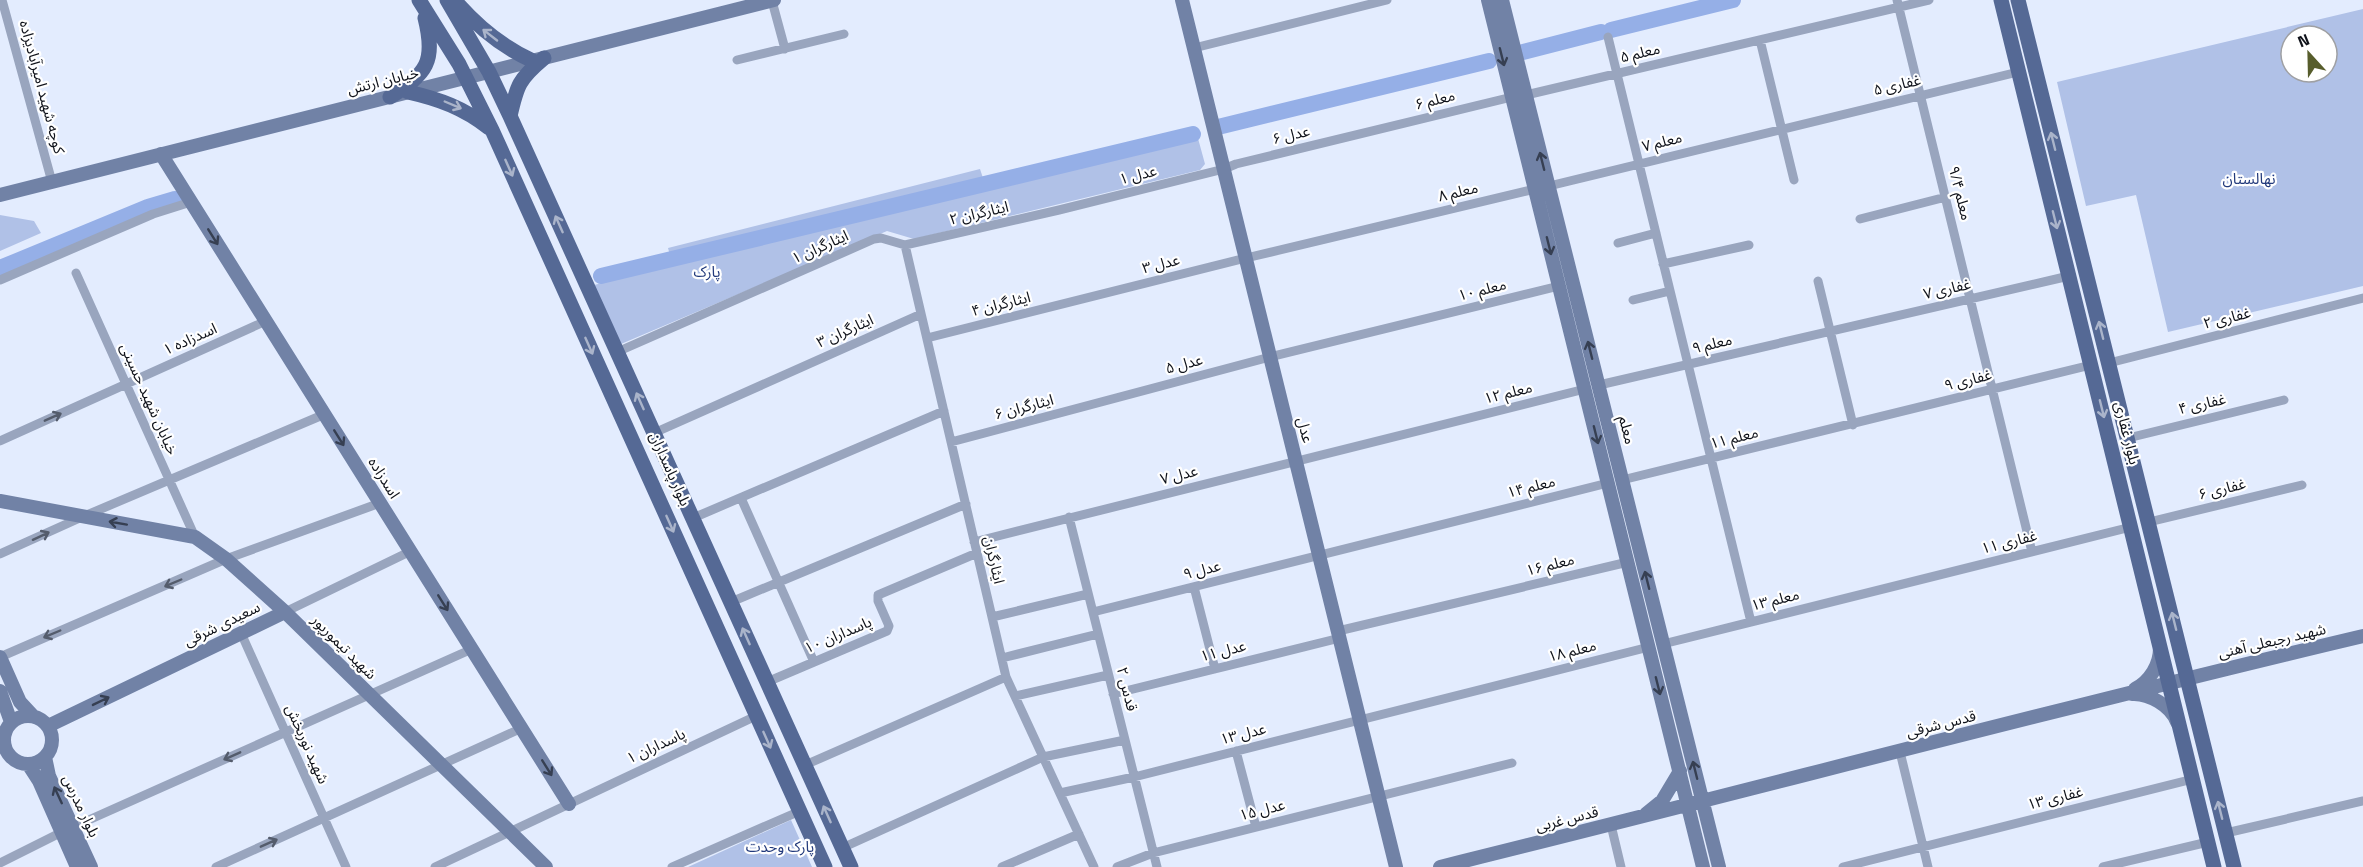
<svg xmlns="http://www.w3.org/2000/svg" width="2363" height="867" font-family="'Titillium Web','Noto Sans Arabic',sans-serif">
  <style>
    .green { fill: #b0c1e7; fill-rule: evenodd }
    .lines { fill: none; stroke-linecap: round; stroke-linejoin: round }
    .river { stroke: #95afe7; stroke-width: 16 }
    .street { stroke: #99a5be; stroke-width: 9 }
    .secondary { stroke: #7182a6; stroke-width: 14 }
    .primary { stroke: #556995; stroke-width: 15 }
    .oneway { stroke: #aab4ca }
    .oneway2 { stroke: #363f52 }
    .oneway3 { stroke: #545c6c }
    .labels { text-anchor: middle; stroke-width: 4.5; stroke-linejoin: round; paint-order: stroke }
    .street-label { font-size: 15px; fill: #0f121a; stroke: #fff }
    .park-label { font-size: 15px; fill: #21397b; stroke: #fff }
  </style>
  <rect width="100%" height="100%" fill="#e3ecfe"/>
  <path class="green" d="M2363 9V286L2168 332 2136 195 2086 206 2057 82ZM2291 36H2327V72H2291Z
    M1196 131 1205 164 1200 170 914 239 887 231 621 344 594 285 673 266 668 248 980 169 983 178Z
    M0 215 34 221 41 233 0 251Z
    M791 820 812 867H688Z"/>
  <g class="lines">
    <path class="river" d="M1611 30 1733 0
      M1523 52 1601 32
      M1218 127 1489 61
      M0 268 148 207 175 199
      M601 276 1193 134"/>
    <path class="street" d="M2 0 52 182
      M1897 0 2032 552
      M772 1 785 49
      M1608 37 1751 622
      M1760 40 1794 180
      M1194 48 1387 0
      M737 60 844 34
      M1526 95 1929 0
      M1549 186 2018 72
      M1860 219 1946 197
      M1618 243 1656 233
      M905 245 1006 677 1094 867
      M1663 264 1749 245
      M76 273 195 537
      M0 280 153 214 191 202
      M1818 281 1853 425
      M1633 300 1670 291
      M927 338 1246 258 1535 189
      M617 352 874 239 881 238 905 245 1059 210 1224 169 1236 164 1512 97
      M2109 363 2363 298
      M1599 385 2069 276
      M654 433 921 314
      M2128 438 2284 400
      M0 441 266 321
      M951 442 1270 357 1559 286
      M1622 480 2091 365
      M741 498 814 662
      M1069 517 1157 867
      M693 518 944 411
      M2149 522 2302 485
      M974 542 1585 389
      M0 554 82 517 325 414
      M1194 587 1215 669
      M731 602 966 504
      M285 612 411 551
      M1093 612 1608 483
      M992 617 1088 594
      M1338 631 1628 562
      M241 633 346 867
      M1663 644 2131 527
      M0 657 226 559 380 503
      M1002 658 1098 634
      M767 682 887 631 889 626 878 601V595L977 553
      M1113 694 1340 638
      M1015 696 1108 675
      M1236 751 1256 827
      M1900 752 1928 867
      M805 765 1006 677
      M1060 793 1134 777 1649 647
      M1611 825 1621 867
      M73 827 472 649
      M2226 833 2363 801
      M842 848 1043 757 1125 740
      M0 863 62 832
      M216 867 522 728
      M435 867 756 716
      M672 867 800 811
      M1002 867 1079 834
      M1117 867 1153 853 1512 763
      M1843 867 2193 779
      M2103 867 2208 842"/>
    <path class="secondary" d="M1182 0 1396 867
      M1488 0 1703 867
      M1502 0 1719 867
      M161 154 569 804
      M0 195 774 0
      M0 501 195 537 226 559 285 612 546 867
      M0 657 20 702 33 716
      M2135 689C2150 681 2160 665 2160 648
      M0 691 11 722
      M2132 694C2149 693 2171 706 2177 722
      M4 740a24 24 0 1 1 48 0a24 24 0 1 1-48 0Z
      M48 726 285 612
      M45 757 49 776 91 867
      M28 764 39 781 77 867
      M1646 814 1662 801 1680 771
      M1440 867C1748 791 2054 709 2363 636"/>
    <path class="primary" d="M419 0 459 64 492 130 825 867
      M447 0 489 72 510 116 851 867
      M2001 0 2214 867
      M2018 0 2234 867
      M457 3C479 28 502 47 533 61
      M408 92C439 99 464 108 489 128
      M390 97C427 73 436 62 425 18
      M510 116C517 85 519 79 544 58"/>
  </g>
  <defs><path id="oneway-shaft" d="M-6 0H5M1.5-3L5.5 0L1.5 3" fill="none" stroke-width="1.6" stroke-linecap="round" stroke-linejoin="round" transform="scale(1.5)"/></defs>
  <g class="oneway">
    <use href="#oneway-shaft" transform="translate(490 35) rotate(-142)"/>
    <use href="#oneway-shaft" transform="translate(453 105) rotate(23)"/>
    <use href="#oneway-shaft" transform="translate(2053 141) rotate(-104)"/>
    <use href="#oneway-shaft" transform="translate(509 168) rotate(66)"/>
    <use href="#oneway-shaft" transform="translate(2055 220) rotate(76)"/>
    <use href="#oneway-shaft" transform="translate(559 224) rotate(-114)"/>
    <use href="#oneway-shaft" transform="translate(2101 330) rotate(-104)"/>
    <use href="#oneway-shaft" transform="translate(589 346) rotate(66)"/>
    <use href="#oneway-shaft" transform="translate(640 401) rotate(-114)"/>
    <use href="#oneway-shaft" transform="translate(2102 409) rotate(76)"/>
    <use href="#oneway-shaft" transform="translate(670 524) rotate(66)"/>
    <use href="#oneway-shaft" transform="translate(2174 621) rotate(-104)"/>
    <use href="#oneway-shaft" transform="translate(746 636) rotate(-114)"/>
    <use href="#oneway-shaft" transform="translate(767 740) rotate(66)"/>
    <use href="#oneway-shaft" transform="translate(2220 810) rotate(-104)"/>
    <use href="#oneway-shaft" transform="translate(827 814) rotate(-114)"/>
  </g>
  <g class="oneway2">
    <use href="#oneway-shaft" transform="translate(1502 57) rotate(76)"/>
    <use href="#oneway-shaft" transform="translate(1542 161) rotate(-104)"/>
    <use href="#oneway-shaft" transform="translate(213 237) rotate(58)"/>
    <use href="#oneway-shaft" transform="translate(1549 246) rotate(76)"/>
    <use href="#oneway-shaft" transform="translate(1590 350) rotate(-104)"/>
    <use href="#oneway-shaft" transform="translate(1596 435) rotate(76)"/>
    <use href="#oneway-shaft" transform="translate(339 438) rotate(58)"/>
    <use href="#oneway-shaft" transform="translate(118 523) rotate(-170)"/>
    <use href="#oneway-shaft" transform="translate(1647 580) rotate(-104)"/>
    <use href="#oneway-shaft" transform="translate(443 603) rotate(58)"/>
    <use href="#oneway-shaft" transform="translate(1658 686) rotate(76)"/>
    <use href="#oneway-shaft" transform="translate(101 701) rotate(-26)"/>
    <use href="#oneway-shaft" transform="translate(547 768) rotate(58)"/>
    <use href="#oneway-shaft" transform="translate(1695 770) rotate(-104)"/>
    <use href="#oneway-shaft" transform="translate(58 795) rotate(-115)"/>
  </g>
  <g class="oneway3">
    <use href="#oneway-shaft" transform="translate(53 417) rotate(-24)"/>
    <use href="#oneway-shaft" transform="translate(41 536) rotate(-25)"/>
    <use href="#oneway-shaft" transform="translate(173 583) rotate(157)"/>
    <use href="#oneway-shaft" transform="translate(52 634) rotate(157)"/>
    <use href="#oneway-shaft" transform="translate(232 756) rotate(156)"/>
    <use href="#oneway-shaft" transform="translate(269 843) rotate(-24)"/>
  </g>
  <g class="labels">
    <g class="street-label">
      <text transform="translate(1640 53) rotate(-13)" y="5">معلم ۵</text>
      <text transform="translate(383 81) rotate(-14)" y="5">خیابان ارتش</text>
      <text transform="translate(1897 85) rotate(-13)" y="5">غفاری ۵</text>
      <text transform="translate(42 87) rotate(75)" y="5">کوچه شهید امیرآبادیزاده</text>
      <text transform="translate(1435 100) rotate(-14)" y="5">معلم ۶</text>
      <text transform="translate(1291 135) rotate(-13)" y="5">عدل ۶</text>
      <text transform="translate(1662 142) rotate(-14)" y="5">معلم ۷</text>
      <text transform="translate(1138 175) rotate(-14)" y="5">عدل ۱</text>
      <text transform="translate(1458 192) rotate(-13)" y="5">معلم ۸</text>
      <text transform="translate(1960 193) rotate(76)" y="5">معلم ۹/۴</text>
      <text transform="translate(979 213) rotate(-13)" y="5">ایثارگران ۲</text>
      <text transform="translate(820 247) rotate(-24)" y="5">ایثارگران ۱</text>
      <text transform="translate(1161 264) rotate(-14)" y="5">عدل ۳</text>
      <text transform="translate(1947 289) rotate(-13)" y="5">غفاری ۷</text>
      <text transform="translate(1482 290) rotate(-14)" y="5">معلم ۱۰</text>
      <text transform="translate(1001 304) rotate(-14)" y="5">ایثارگران ۴</text>
      <text transform="translate(2227 318) rotate(-14)" y="5">غفاری ۲</text>
      <text transform="translate(845 331) rotate(-24)" y="5">ایثارگران ۳</text>
      <text transform="translate(190 339) rotate(-24)" y="5">اسدزاده ۱</text>
      <text transform="translate(1712 344) rotate(-13)" y="5">معلم ۹</text>
      <text transform="translate(1184 364) rotate(-15)" y="5">عدل ۵</text>
      <text transform="translate(1968 380) rotate(-14)" y="5">غفاری ۹</text>
      <text transform="translate(1508 393) rotate(-14)" y="5">معلم ۱۲</text>
      <text transform="translate(149 399) rotate(66)" y="5">خیابان شهید حسینی</text>
      <text transform="translate(2202 404) rotate(-13)" y="5">غفاری ۴</text>
      <text transform="translate(1024 407) rotate(-15)" y="5">ایثارگران ۶</text>
      <text transform="translate(1305 430) rotate(76)" y="5">عدل</text>
      <text transform="translate(1627 430) rotate(76)" y="5">معلم</text>
      <text transform="translate(2127 433) rotate(76)" y="5">بلوار غفاری</text>
      <text transform="translate(1734 438) rotate(-14)" y="5">معلم ۱۱</text>
      <text transform="translate(670 469) rotate(66)" y="5">بلوار پاسداران</text>
      <text transform="translate(1179 475) rotate(-14)" y="5">عدل ۷</text>
      <text transform="translate(384 478) rotate(58)" y="5">اسدزاده</text>
      <text transform="translate(1531 487) rotate(-14)" y="5">معلم ۱۴</text>
      <text transform="translate(2222 489) rotate(-14)" y="5">غفاری ۶</text>
      <text transform="translate(2009 542) rotate(-14)" y="5">غفاری ۱۱</text>
      <text transform="translate(994 560) rotate(77)" y="5">ایثارگران</text>
      <text transform="translate(1550 565) rotate(-14)" y="5">معلم ۱۶‌</text>
      <text transform="translate(1202 570) rotate(-14)" y="5">عدل ۹</text>
      <text transform="translate(1775 600) rotate(-14)" y="5">معلم ۱۳</text>
      <text transform="translate(222 624) rotate(-26)" y="5">سعیدی شرقی</text>
      <text transform="translate(838 635) rotate(-23)" y="5">پاسداران ۱۰</text>
      <text transform="translate(2272 641) rotate(-13)" y="5">شهید رجبعلی آهنی</text>
      <text transform="translate(344 647) rotate(45)" y="5">شهید تیمورپور</text>
      <text transform="translate(1223 651) rotate(-14)" y="5">عدل ۱۱</text>
      <text transform="translate(1572 651) rotate(-14)" y="5">معلم ۱۸</text>
      <text transform="translate(1127 689) rotate(76)" y="5">قدس ۲</text>
      <text transform="translate(1941 724) rotate(-14)" y="5">قدس شرقی</text>
      <text transform="translate(1243 734) rotate(-14)" y="5">عدل ۱۳</text>
      <text transform="translate(307 744) rotate(66)" y="5">شهید نوربخش</text>
      <text transform="translate(656 746) rotate(-25)" y="5">پاسداران ۱</text>
      <text transform="translate(2055 798) rotate(-14)" y="5">غفاری ۱۳</text>
      <text transform="translate(81 806) rotate(65)" y="5">بلوار مدرس</text>
      <text transform="translate(1262 810) rotate(-14)" y="5">عدل ۱۵</text>
      <text transform="translate(1567 819) rotate(-14)" y="5">قدس غربی</text>
    </g>
    <g class="park-label">
      <text x="2249" y="184">نهالستان</text>
      <text x="707" y="277">پارک</text>
      <text x="780" y="852">پارک وحدت</text>
    </g>
  </g>
  <g transform="translate(2309 54) rotate(338)"><circle r="28" fill="#ffffff" stroke="#9fa0a3" stroke-width="1.5"/>
  <path d="M0-4.5L10 22L0 15L-10 22Z" fill="#575d2c"/>
  <text y="-9" font-size="16" font-weight="bold" text-anchor="middle" fill="#0f121a">N</text>
  </g>
</svg>
